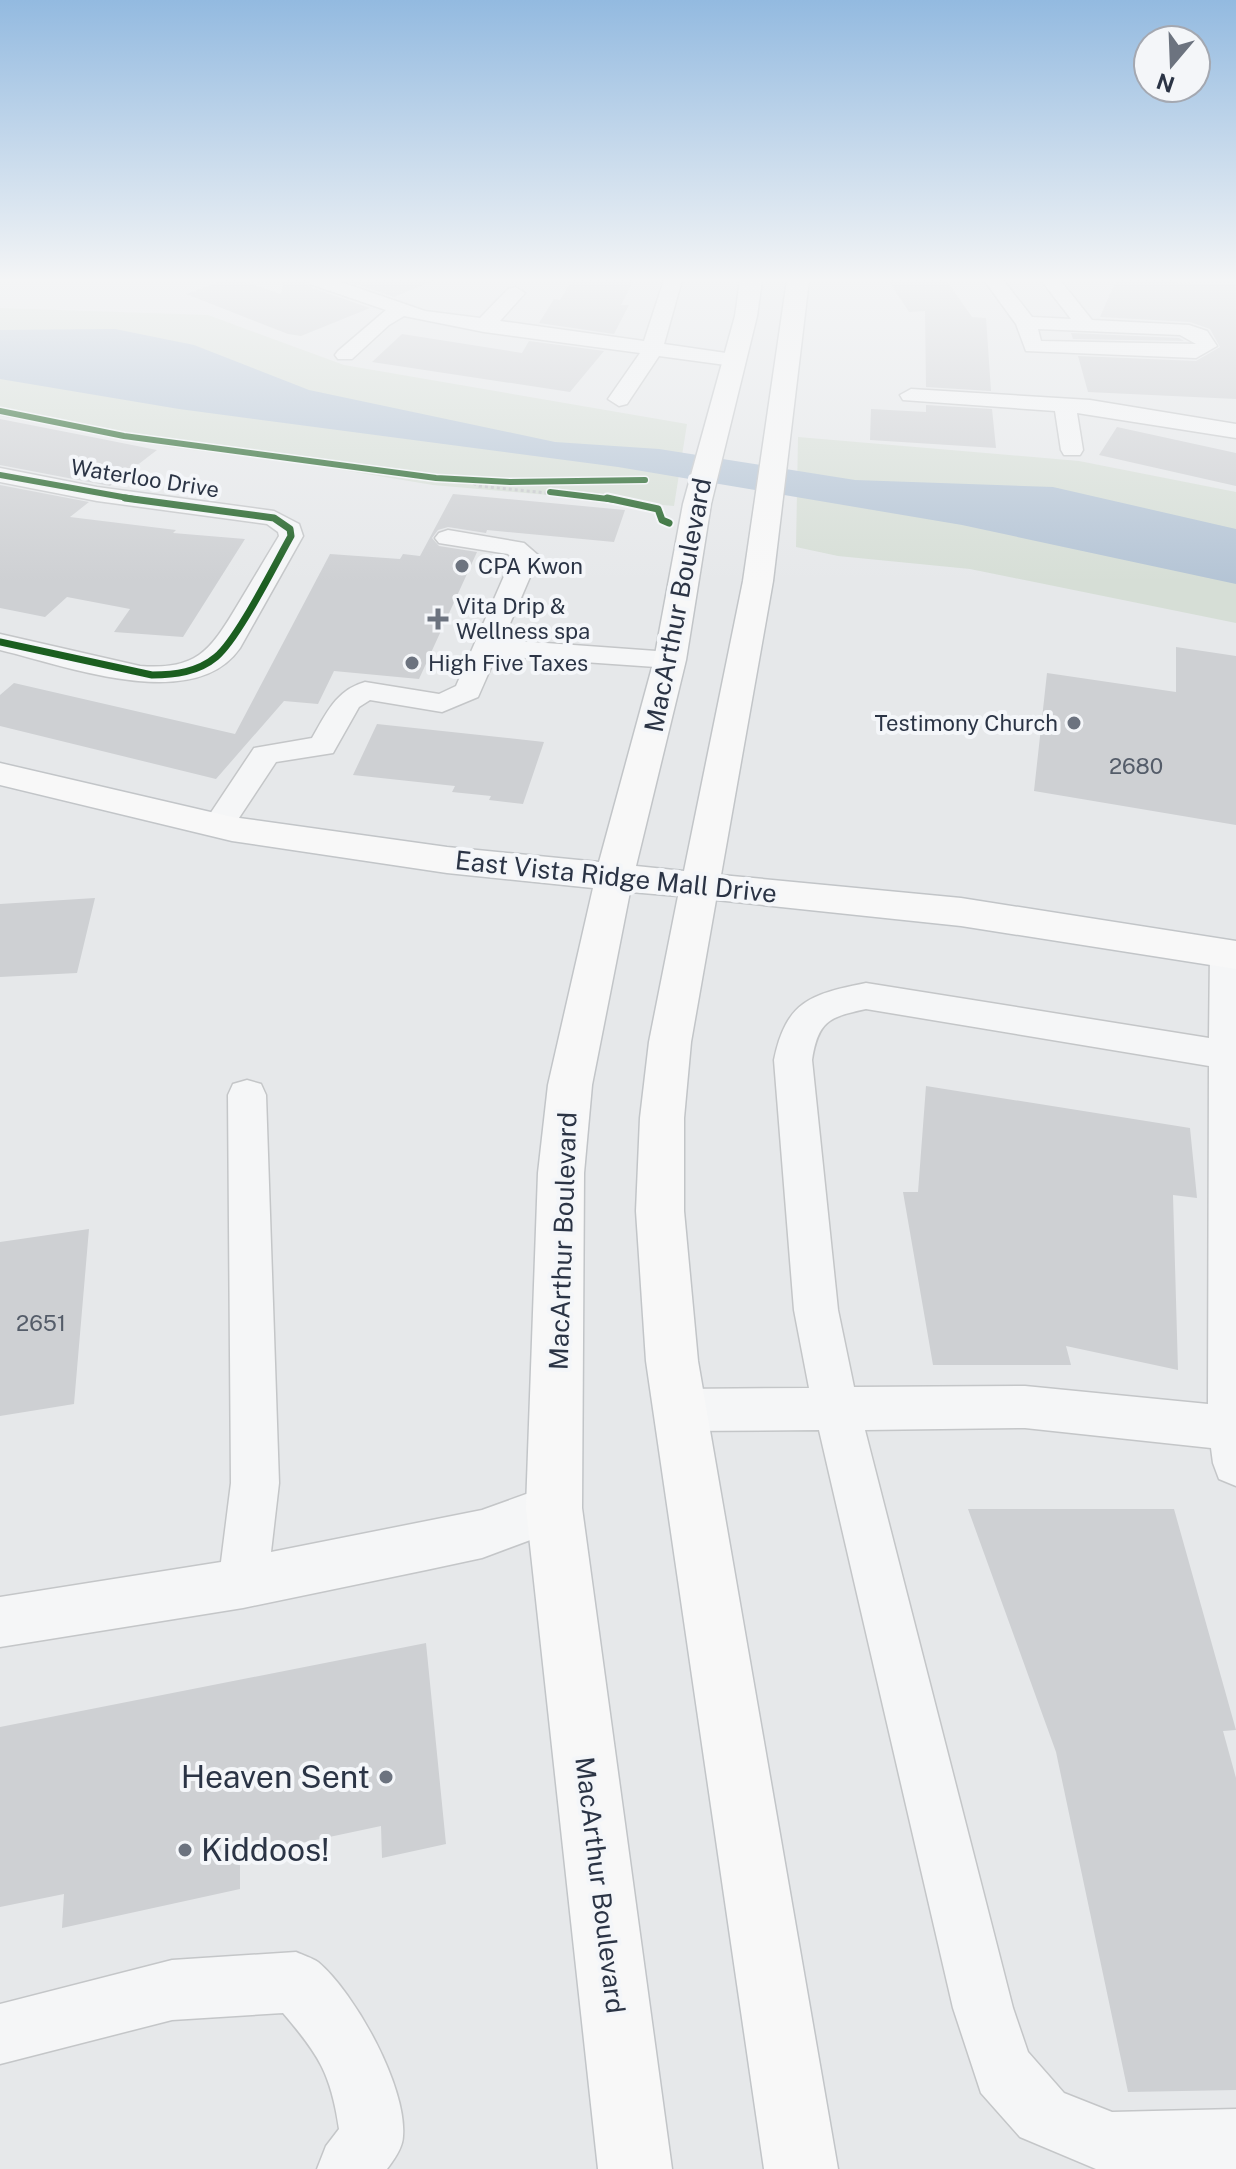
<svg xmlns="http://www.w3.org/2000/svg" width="1236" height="2169" font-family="'Public Sans',sans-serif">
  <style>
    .green { fill: #d6ded6 }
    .water { fill: #b4c4d5 }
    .building { fill: #ced0d3 }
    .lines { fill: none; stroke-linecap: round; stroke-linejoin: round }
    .minor-casing { stroke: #c4c6c8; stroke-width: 3 }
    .major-casing { stroke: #c2c5c8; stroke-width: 3 }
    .path-far1 { stroke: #c5c6ca; stroke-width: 3; stroke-dasharray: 3 3; stroke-linecap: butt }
    .path { stroke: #c5c6ca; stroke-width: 4; stroke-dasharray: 4 4; stroke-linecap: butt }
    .minor { fill: #f5f6f7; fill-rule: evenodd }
    .major { fill: #f8f8f8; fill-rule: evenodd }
    .cycleway-far1-casing { stroke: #f4f6f9; stroke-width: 9 }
    .cycleway-casing { stroke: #f4f6f9; stroke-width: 11 }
    .cycleway-far1 { stroke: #1b5e20; stroke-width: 6 }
    .cycleway { stroke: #1b5e20; stroke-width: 7 }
    .poi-dot { fill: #6c737f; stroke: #f4f6f9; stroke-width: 3 }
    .labels { text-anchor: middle; stroke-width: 8; stroke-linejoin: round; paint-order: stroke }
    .far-street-label { font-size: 22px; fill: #2b3445; stroke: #f4f6f9 }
    .far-poi-label { font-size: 22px; fill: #2b3445; stroke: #f4f6f9; text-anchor: start }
    .number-label { font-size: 22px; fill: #545c69 }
    .street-label { font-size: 26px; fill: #2b3445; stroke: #f4f6f9 }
    .near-poi-label { font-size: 32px; fill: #2b3445; stroke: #f4f6f9; text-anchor: end }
  </style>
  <rect width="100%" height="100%" fill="#e6e8ea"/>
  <path class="green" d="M0 308 208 315 344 365 687 424 674 506 433 485 306 464 168 447 0 416Z
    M798 437 1079 461 1236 492V623L970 569 838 556 796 547Z"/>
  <path class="water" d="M115 329 194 345 309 390 555 442 659 449 855 480 1053 487 1236 529V584L962 525 618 467 179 409 0 379V330Z"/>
  <path class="building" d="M225 280H239L281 294 283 280H305L309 287 370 308 301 336 288 334 186 294Z
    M344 280H435L394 297Z
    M572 280H634L621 305H629L614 334 539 323 554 299 560 300Z
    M888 280H946L972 317 986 318 991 391 926 387 925 311 909 312Z
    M1116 280H1176L1175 283 1236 285V399L1088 392 1078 356 1196 361 1220 347 1210 329 1190 322 1100 317Z
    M1071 333 1179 338 1184 341 1073 339Z
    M402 334 522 353 529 341 604 351 570 392 372 362Z
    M926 405 992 409 996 448 870 440 871 409 926 412Z
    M0 419 97 438 157 450 110 486 0 465Z
    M1117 427 1236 453V486L1099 455Z
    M0 485 89 502 70 517 176 530 173 533 245 539 183 637 114 632 130 609 67 597 45 617 0 608Z
    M453 494 625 510 614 542 487 530 486 533 448 527 438 530 432 538 439 546 477 552 419 679 334 671 318 704 284 701 216 779 0 726V695L14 683 235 734 330 554 400 559 403 554 420 556Z
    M1176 647 1236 656V825L1034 791 1047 673 1176 692Z
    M377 724 544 742 523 804 489 800 491 796 452 792 455 786 353 775Z
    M95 898 77 973 0 977V904Z
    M926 1086 1190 1128 1197 1198 1173 1195 1178 1370 1066 1346 1071 1365H933L903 1192H918Z
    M89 1229 74 1404 0 1416V1242Z
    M968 1509H1174L1236 1730 1223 1731 1236 1778V2090L1128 2092 1056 1752Z
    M426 1643 446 1844 382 1858 381 1826 240 1856V1889L62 1928 64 1894 0 1907V1727Z"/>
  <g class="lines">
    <g class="minor-casing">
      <path id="minor" d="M308 280H335L425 311 480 318 508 289 515 287 525 293 500 321 644 341 664 280H682L664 344 733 354 743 360 733 366 659 356 627 404 619 406 608 399 640 353 484 332 404 316 389 325 352 359H338L335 355 338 351 386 310 310 284Z
        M984 280H1003L1032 317 1071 319 1041 280H1060L1092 320 1189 325 1207 331 1217 346 1196 358 1026 351 1016 324ZM1038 329 1180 335 1196 344 1041 341Z
        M911 389 1090 400 1236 424V438L1077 413 1083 450 1080 455H1064L1061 450 1055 411 903 400 900 395Z
        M0 468 97 487 274 511 299 524 303 536 240 648C194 715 64 665 0 650V634L140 666C197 670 210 651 237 606 251 583 265 559 279 536L278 532 267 524 97 501 0 482Z
        M448 530 524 543 539 556 503 640 670 652 680 654 684 660 680 666 670 668 496 656 478 697 442 712 370 700 359 707 333 753 276 762 229 833 218 836 207 833 202 826 254 748 312 738C326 714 336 690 365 682L439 694 456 686 512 558 508 554 439 543 435 538 439 533Z
        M1227 941 1236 943V1486L1219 1479 1213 1463 1211 1448 1025 1428 865 1430 1013 2008 1028 2052 1064 2093 1112 2112 1236 2109V2169H1096L1020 2137 981 2093 953 2008 819 1430 680 1431 664 1425 657 1410 664 1395 680 1389 809 1388 794 1310 774 1060C786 1001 811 994 866 983L1209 1038 1210 953 1215 944ZM866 1009 1209 1066 1208 1404 1025 1386 854 1387 838 1310 812 1060C818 1021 829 1017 866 1009Z
        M247 1080 261 1084 266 1095 279 1483 271 1552 482 1510 554 1484 571 1491 578 1508 571 1525 482 1558 426 1570 243 1608 0 1647V1597L221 1562 231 1483 228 1095 233 1084Z
        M296 1952C303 1955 312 1958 318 1962 355 1993 407 2087 403 2136 403 2147 394 2160 387 2169H317L326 2146 339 2129C331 2074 319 2055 283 2013L172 2020 0 2064V2004L172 1960Z"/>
    </g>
    <g class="major-casing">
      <path id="major" d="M740 280H762L757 316 711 504 686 660 636 866 684 871 743 581 787 280H809L773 581 721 875 961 898 1236 941V969L961 926 716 900 691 1042 684 1118V1211L698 1361 838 2169H764L646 1361 636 1211 640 1118 649 1042 678 896 630 892 592 1085 584 1173 582 1508 672 2169H598L526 1508 538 1173 548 1085 593 888 447 873 232 841 0 785V763L232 817 447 847 599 862 654 660 683 504 735 316Z"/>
    </g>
    <path class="path-far1" d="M0 411 124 436 436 478 510 482 645 480
      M468 481 479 486 616 500"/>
    <path class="path" d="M607 498 658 509 661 513"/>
    <use href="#minor" class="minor"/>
    <use href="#major" class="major"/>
    <g class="cycleway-far1-casing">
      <path id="cycleway-far1" d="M0 411 124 436 436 478 510 482 645 480
        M0 475 139 500
        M550 492 616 500"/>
    </g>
    <g class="cycleway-casing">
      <path id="cycleway" d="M607 498 658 509 662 520 669 523
        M0 642 152 675C175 675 198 672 216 657 238 639 275 564 291 536L290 529 274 518 125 498"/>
    </g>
    <use href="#cycleway-far1" class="cycleway-far1"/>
    <use href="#cycleway" class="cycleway"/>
  </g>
  <linearGradient id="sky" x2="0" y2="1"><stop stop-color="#93bae0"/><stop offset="0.48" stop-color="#f4f5f6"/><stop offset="1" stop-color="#f4f5f6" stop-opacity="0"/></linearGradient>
  <rect width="1236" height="583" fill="url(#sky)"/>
  <g class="poi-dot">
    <circle cx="462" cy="566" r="8"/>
    <path d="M434 607h8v8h8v8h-8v8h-8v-8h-8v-8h8z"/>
    <circle cx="412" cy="663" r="8"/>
    <circle cx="1074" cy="723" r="8"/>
    <circle cx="386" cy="1777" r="8"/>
    <circle cx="185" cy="1850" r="8"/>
  </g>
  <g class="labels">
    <g class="far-street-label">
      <text transform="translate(145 478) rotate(9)" y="8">Waterloo Drive</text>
    </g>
    <g class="far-poi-label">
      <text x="478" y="574">CPA Kwon</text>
      <text x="456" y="614">Vita Drip &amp;<tspan x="456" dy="25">Wellness spa</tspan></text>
      <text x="428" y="671">High Five Taxes</text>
      <text x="1058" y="731" text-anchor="end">Testimony Church</text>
    </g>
    <g class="number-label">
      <text x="1136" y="774">2680</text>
      <text x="41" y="1331">2651</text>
    </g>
    <g class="street-label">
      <text transform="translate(678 605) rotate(-79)" y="9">MacArthur Boulevard</text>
      <text transform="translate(616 877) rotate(6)" y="9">East Vista Ridge Mall Drive</text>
      <text transform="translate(563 1241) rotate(-88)" y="9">MacArthur Boulevard</text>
      <text transform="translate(600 1885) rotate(83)" y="9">MacArthur Boulevard</text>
    </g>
    <g class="near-poi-label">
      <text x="370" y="1788">Heaven Sent</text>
      <text x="201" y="1861" text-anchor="start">Kiddoos!</text>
    </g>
  </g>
  <g transform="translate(1172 64) rotate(199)"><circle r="38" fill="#f4f6f9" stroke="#a4a8b1" stroke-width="2"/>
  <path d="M0-6L14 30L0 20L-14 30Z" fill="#6c737f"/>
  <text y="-12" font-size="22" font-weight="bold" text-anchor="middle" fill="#2b3445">N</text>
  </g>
</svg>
